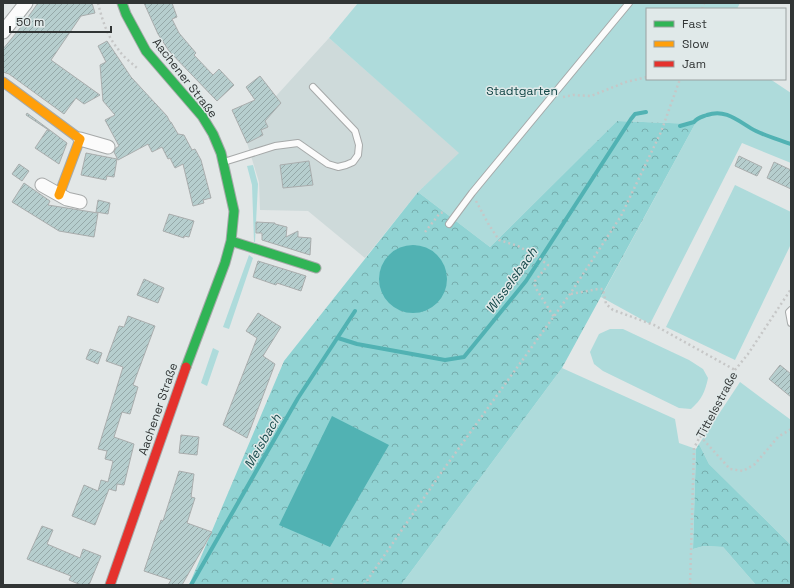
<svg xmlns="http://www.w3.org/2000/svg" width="794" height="588" font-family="'Space Grotesk',sans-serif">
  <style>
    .built { fill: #cedada }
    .green { fill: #aedbdb }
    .forest { fill: url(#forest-crowns) }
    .water { fill: #51b2b3 }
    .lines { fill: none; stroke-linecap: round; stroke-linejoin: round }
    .stream { stroke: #51b2b3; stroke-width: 4 }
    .building { fill: url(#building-hatch); stroke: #a9adad }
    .lane-casing { stroke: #a6a9a9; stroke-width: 8 }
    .street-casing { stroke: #a6a9a9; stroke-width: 15 }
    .fast-casing { stroke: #a6a9a9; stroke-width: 11 }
    .slow-casing { stroke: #a6a9a9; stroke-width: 11 }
    .jam-casing { stroke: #a6a9a9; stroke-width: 11 }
    .path { stroke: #c6c7c7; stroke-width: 2.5; stroke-dasharray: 2 3; stroke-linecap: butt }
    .lane { stroke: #fbfbfb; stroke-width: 6 }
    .street { stroke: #fbfbfb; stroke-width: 13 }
    .fast { stroke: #30b455; stroke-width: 9 }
    .slow { stroke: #ff9f0a; stroke-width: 9 }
    .jam { stroke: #e5322d; stroke-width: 9 }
    .labels { text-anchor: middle; stroke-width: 3; stroke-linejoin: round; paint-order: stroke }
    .street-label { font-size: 12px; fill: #313535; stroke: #e0e9e9 }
    .park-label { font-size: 12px; fill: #114646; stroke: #e0e9e9 }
    .water-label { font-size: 13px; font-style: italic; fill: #15494a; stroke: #e0e9e9 }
  </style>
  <defs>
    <pattern id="forest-crowns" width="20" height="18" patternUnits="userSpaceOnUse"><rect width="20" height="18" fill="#90d3d3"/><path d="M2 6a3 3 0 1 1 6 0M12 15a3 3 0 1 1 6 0" fill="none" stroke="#76acac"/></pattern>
    <pattern id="building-hatch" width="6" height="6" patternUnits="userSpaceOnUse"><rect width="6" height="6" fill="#b6cece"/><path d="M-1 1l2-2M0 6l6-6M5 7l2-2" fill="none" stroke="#95a8a8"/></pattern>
  </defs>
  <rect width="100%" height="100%" fill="#e2e7e7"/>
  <path class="built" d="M329 38 460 153 418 192 365 258 308 211 260 210 259 182 247 143 239 125 256 118Z"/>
  <path class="green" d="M358 3H740L737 9H647V79H770L791 93V163L742 143 650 324 601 297 695 124 617 121 490 247 418 192 459 153 329 38Z
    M253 165 258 184 255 242H254L252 185 247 166Z
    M735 185 791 212V244L735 360 666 327Z
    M249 255 253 258 229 329 223 327Z
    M610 329H623L689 360 703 369 708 378C705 392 702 399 691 409L679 408 603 371 594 364 590 352 599 334Z
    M213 348 219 351 207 386 201 383Z
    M562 368 675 419 679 443 696 449 693 549 704 546 723 547 756 585H401Z
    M740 382 791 420V545L709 464 699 444Z"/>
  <path class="forest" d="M617 121 695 124 562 368 401 585H189L284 361 418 192 490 247Z
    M699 444 709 464 791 545V585H756L723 547 704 546 693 549 696 449Z"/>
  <path class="water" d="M379 279a34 34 0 1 1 68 0a34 34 0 1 1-68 0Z
    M332 416 389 445 330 547 279 525Z"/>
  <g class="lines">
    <path class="stream" d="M680 126 694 122C698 117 702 117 707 115 727 108 740 123 756 131 766 136 779 140 791 144
      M338 338 357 344 445 360 464 357 526 281 631 119 635 114 646 112
      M191 585 298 398 355 311"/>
  </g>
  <path class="building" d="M38 3H92L95 13 81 16 51 60 100 95 84 104 76 98 64 114 9 74 3 72V49L21 27Z
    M144 3H172L177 17 172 19 179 33 196 53 194 55 213 75 219 69 234 85 217 101 169 51 158 34Z
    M107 41 131 77 167 116 170 122H171L178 134 184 135 192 150 195 149 201 160 211 198 203 200 204 203 193 206 183 164 175 168 170 158 168 159 162 147 152 152 148 144 118 160 114 152 116 148 119 146 105 120 115 115 103 101 100 65 106 62 98 46Z
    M260 76 281 103 265 121 268 127 261 130 263 135 247 143 232 110 255 100 246 87Z
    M27 113 67 143 59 164 35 148 47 130 50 131 26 115Z
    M86 153 117 159 114 177 107 176 106 180 81 175Z
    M739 156 762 167 757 176 735 166Z
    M309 161 313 185 283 188 280 165Z
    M774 162 791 170V189L767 178Z
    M19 164 29 171 22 181 12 174Z
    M24 183 50 201 48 205 98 213 94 237 59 231 12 202Z
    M98 200 110 203 108 214 96 212Z
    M169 214 194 221 189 237 184 236V238L163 231Z
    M256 222 275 223V224L287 227 286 237 298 231V237L311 238 310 255 262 240V233H256Z
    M258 261 306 276 301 291 277 283 276 285 253 277Z
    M144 279 164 288 158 303 137 295Z
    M258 313 281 327 263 356 275 364 247 438 223 425 257 338 246 331Z
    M128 316 155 326 133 385 138 387 130 414 122 412 114 437 134 444 124 485 117 484 116 491 109 489 95 525 72 516 84 485 98 491 101 480 108 482 113 461 105 459 107 451 98 449 123 367 106 361 119 326 124 327Z
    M90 349 102 353 98 364 86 359Z
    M780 365 791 374V397L769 379Z
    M181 435 199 437 197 455 179 453Z
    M179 471 194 474 191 497 195 498 187 523 212 532 182 585H168L171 580 144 571 161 520 163 521Z
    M42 526 53 530 47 544 80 558 83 549 101 556 89 585H81L69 580 71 576 27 559Z"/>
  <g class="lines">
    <g class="lane-casing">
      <path id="lane" d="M227 161 275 146 298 143 328 164 338 167 346 165 353 162 358 155 359 145 355 131 313 87
        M449 224 472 193 629 3
        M791 310 789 312 791 323"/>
    </g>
    <g class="street-casing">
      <path id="street" d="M3 32 26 3
        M80 139 108 147
        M42 185 67 199 80 202"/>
    </g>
    <g class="fast-casing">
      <path id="fast" d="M122 3 126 14 146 51 202 116 213 134 221 153 234 211 231 241 225 263 186 367
        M231 241 316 268"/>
    </g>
    <g class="slow-casing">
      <path id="slow" d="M3 82 80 139 59 195"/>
    </g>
    <g class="jam-casing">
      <path id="jam" d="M110 585 186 367"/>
    </g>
    <path class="path" d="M98 3C102 19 107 36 118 49 123 57 132 63 138 69
      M702 9 704 3
      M563 97 573 95 591 96 626 82 647 77
      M476 201 489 225 499 240 518 246 536 256 548 265 535 281V287L554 317
      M425 232 440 213 445 212
      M571 294 598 289H603L606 304 613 310 654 325 735 370
      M700 436 730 469 743 471 755 464 778 437 791 429
      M331 585 333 578
      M364 585 441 473 570 294 621 216 661 132 680 79
      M690 585 694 448 735 370 748 354 791 289"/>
    <use href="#lane" class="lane"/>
    <use href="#street" class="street"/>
    <use href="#fast" class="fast"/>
    <use href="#slow" class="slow"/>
    <use href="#jam" class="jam"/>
  </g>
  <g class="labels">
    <g class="street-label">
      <text transform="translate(185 78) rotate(52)" y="4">Aachener Straße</text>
      <text transform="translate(717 405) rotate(-62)" y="4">Tittelsstraße</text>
      <text transform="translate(158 409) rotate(-71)" y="4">Aachener Straße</text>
    </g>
    <g class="park-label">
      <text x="522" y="95">Stadtgarten</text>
    </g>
    <g class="water-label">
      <text transform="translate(511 280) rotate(-54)" y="5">Wisselsbach</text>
      <text transform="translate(262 441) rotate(-60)" y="5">Meisbach</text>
    </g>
  </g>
  <rect width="794" height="588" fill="none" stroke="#313535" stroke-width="8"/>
  <rect x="646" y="8" width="140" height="72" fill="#e0e9e9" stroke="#9aa1a1"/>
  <rect x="654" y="21" width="20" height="6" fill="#30b455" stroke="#9aa1a1"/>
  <text x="682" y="28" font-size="12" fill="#313535">Fast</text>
  <rect x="654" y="41" width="20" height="6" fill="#ff9f0a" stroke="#9aa1a1"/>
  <text x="682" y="48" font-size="12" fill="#313535">Slow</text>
  <rect x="654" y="61" width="20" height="6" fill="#e5322d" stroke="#9aa1a1"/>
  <text x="682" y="68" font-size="12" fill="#313535">Jam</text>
  <path d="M10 26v6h101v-6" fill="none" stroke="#313535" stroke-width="2"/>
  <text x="16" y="26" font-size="12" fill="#313535" stroke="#e0e9e9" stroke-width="3" paint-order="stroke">50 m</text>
</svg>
